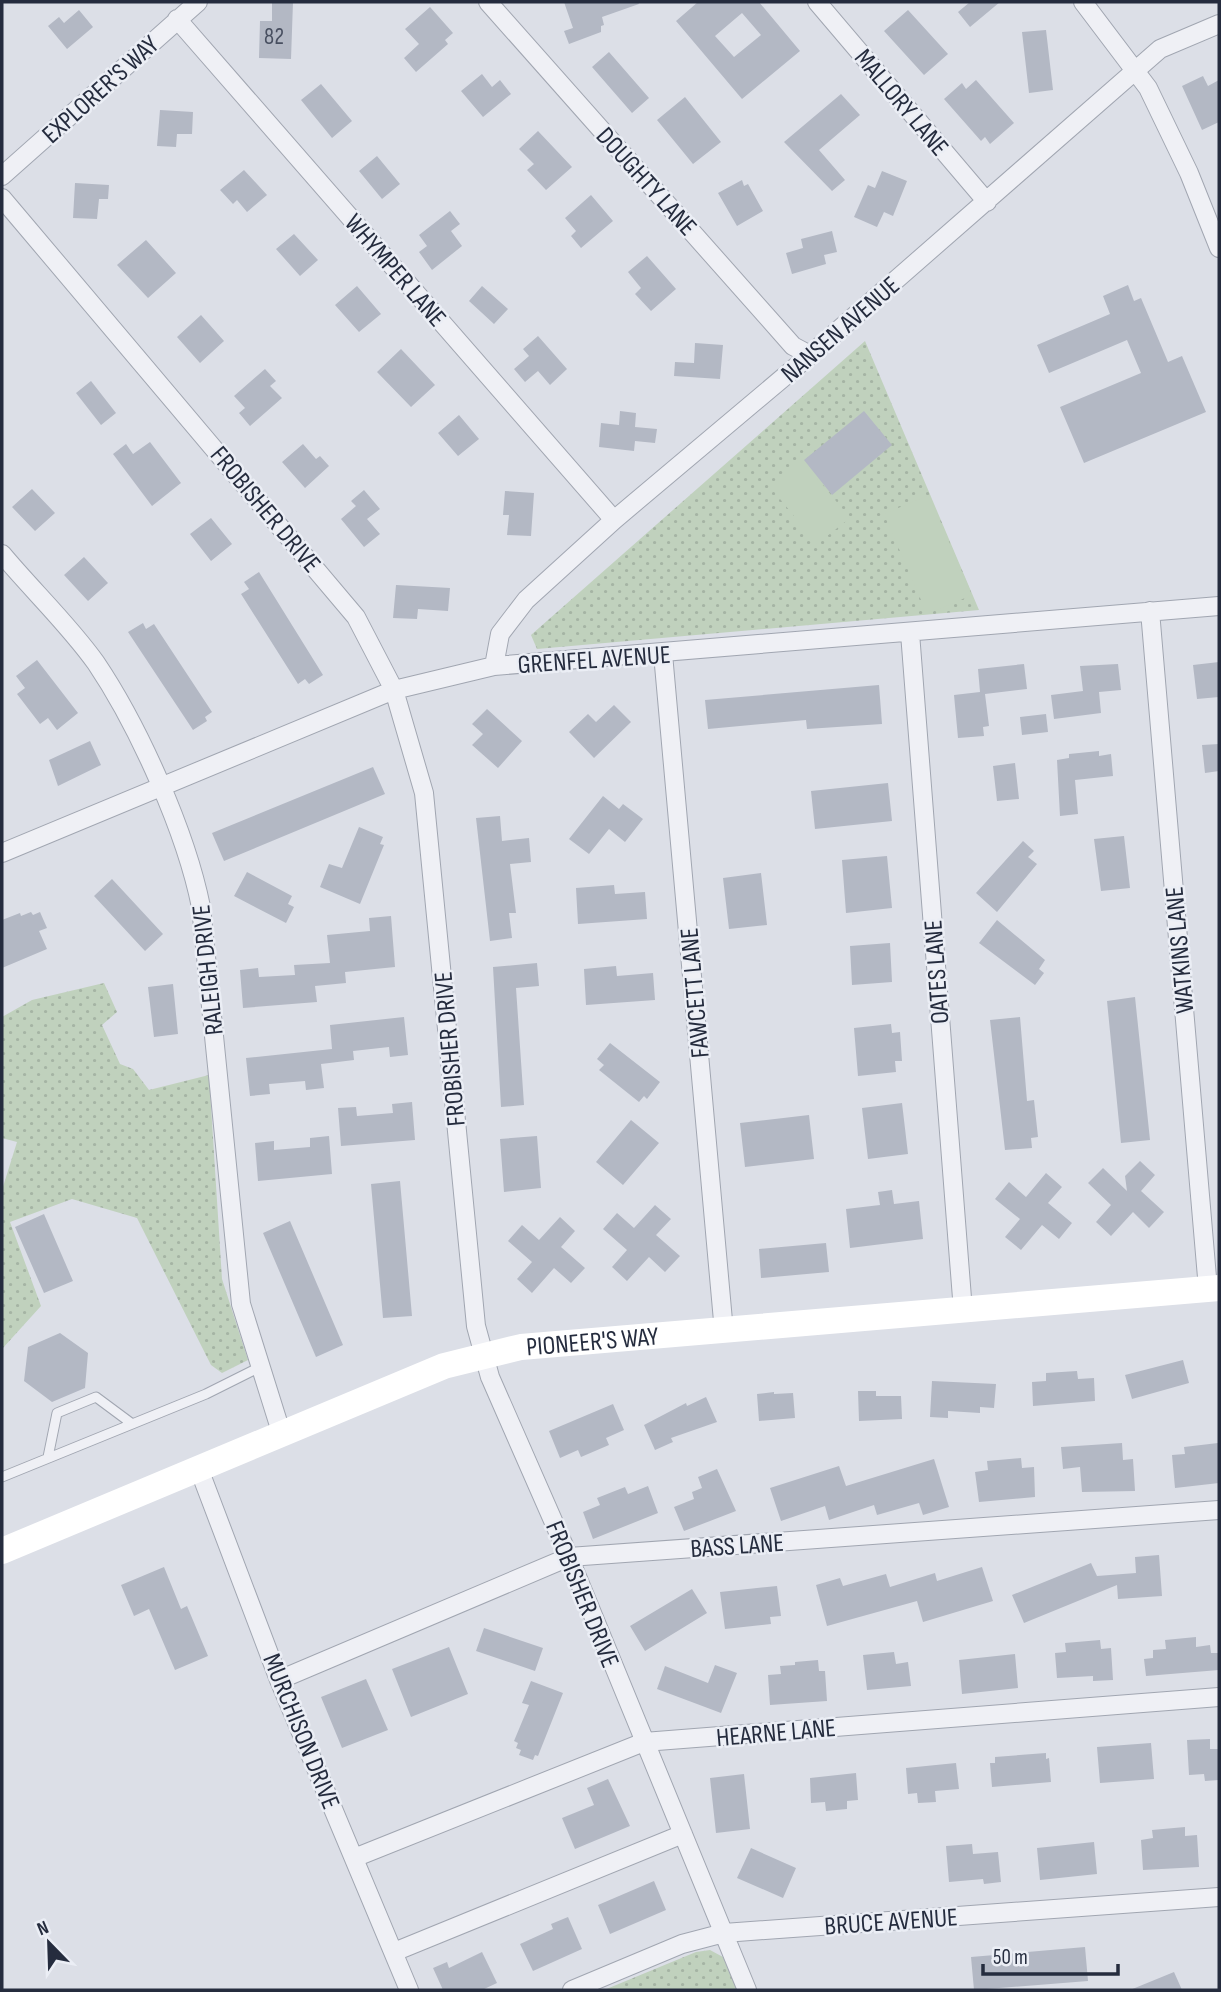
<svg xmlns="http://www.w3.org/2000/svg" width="1221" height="1992" font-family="'Sofia Sans Condensed',sans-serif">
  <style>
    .green { fill: url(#green-dots) }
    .pitch { fill: #c0d1bd }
    .building { fill: #b3b8c4; fill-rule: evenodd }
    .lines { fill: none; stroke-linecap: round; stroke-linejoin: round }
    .lane-casing { stroke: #a1a6b1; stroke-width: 11 }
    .street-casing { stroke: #a1a6b1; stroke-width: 20 }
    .lane { stroke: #eff0f5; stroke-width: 9 }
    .street { stroke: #eff0f5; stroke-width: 18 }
    .secondary { stroke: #fff; stroke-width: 26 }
    .labels { text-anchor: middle; stroke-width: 5; stroke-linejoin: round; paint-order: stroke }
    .number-label { font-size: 23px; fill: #484f60 }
    .street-label { font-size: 26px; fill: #252c3e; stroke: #ebeef5 }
  </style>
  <defs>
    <pattern id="green-dots" width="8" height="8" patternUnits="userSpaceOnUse" patternTransform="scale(1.75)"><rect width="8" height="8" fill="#c0d1bd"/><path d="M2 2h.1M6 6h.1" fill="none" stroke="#a5b4a4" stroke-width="1.8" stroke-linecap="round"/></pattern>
  </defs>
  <rect width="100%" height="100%" fill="#dcdfe7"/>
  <path class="green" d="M865 341 979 610 537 649 531 635Z
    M104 983 117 1012 102 1025 120 1064 133 1069 149 1090 209 1075 222 1279 248 1360 222 1373 211 1365 137 1218 72 1199 10 1222 41 1306 2 1349V1190L17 1142 2 1138V1017L32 1000Z
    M710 1950 723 1957 737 1990H604L696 1952Z"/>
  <path class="pitch" d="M803 461 850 518 817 544 771 488Z
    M929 495 972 595 927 614 884 514Z"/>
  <path class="building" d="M272 2H293L291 59 259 58 260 21H272Z
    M564 2H638L639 4 602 17 604 25 601 26V32L569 44 564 31 573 28Z
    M698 2H759L800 51 742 99 676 21ZM742 13 761 35 734 57 715 36Z
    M970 2H1000L970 27 958 12Z
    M430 7 453 33 445 40 448 44 416 72 404 58 419 44 405 29Z
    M79 10 93 27 67 49 48 26 59 17 64 23Z
    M908 10 948 54 924 75 884 31Z
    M1046 30 1053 90 1029 93 1022 32Z
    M609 52 649 98 632 113 592 67Z
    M482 74 492 87 500 80 511 94 483 117 461 91Z
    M1203 76 1208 86 1219 80V122L1202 130 1182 86Z
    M976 80 1014 123 990 144 985 137 981 141 944 99 962 83 966 89Z
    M321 84 352 121 332 138 301 100Z
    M841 94 860 115 819 150 845 180 832 191 784 142Z
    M685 97 721 142 693 164 657 120Z
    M160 110 193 112 192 134H177L176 147 157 146Z
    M538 131 572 167 546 190 527 170 534 164 519 149Z
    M377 156 400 184 382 199 359 171Z
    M244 170 267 195 247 212 237 200 233 204 220 190Z
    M882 171 907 181 893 216 884 212 877 227 854 217 868 185 875 188Z
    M742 180 744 186 748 184 763 211 737 226 718 193Z
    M75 183 109 185 108 199H99L97 219 73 218Z
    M591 195 613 221 581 248 571 236 576 231 565 218Z
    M450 211 460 224 451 231 462 246 432 270 419 252 427 246 419 235Z
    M832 231 837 252 824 255 826 264 792 274 786 253 803 248 801 239Z
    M294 234 318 260 300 276 276 249Z
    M146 240 176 273 148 298 117 265Z
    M647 256 676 289 651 311 635 294 641 288 628 272Z
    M1128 285 1134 301 1141 298 1168 362 1182 356 1206 412 1084 463 1060 407 1141 373 1127 340 1049 373 1037 345 1110 314 1103 296Z
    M357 286 381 314 359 332 335 305Z
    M482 286 508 309 494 324 469 301Z
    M201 315 224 341 200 363 177 337Z
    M538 336 567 369 550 385 538 371 525 382 514 369 529 356 523 349Z
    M695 343 723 345 720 379 674 376 675 362 694 363Z
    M401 349 435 385 411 407 377 372Z
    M265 369 276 381 270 386 282 398 250 426 239 413 245 408 234 396Z
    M91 381 116 413 101 425 76 393Z
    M620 411 636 413 635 427 657 429 655 443 635 441 634 451 599 447 601 423 619 425Z
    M864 411 892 445 832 495 804 460Z
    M459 415 479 439 458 456 438 433Z
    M150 442 181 483 152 506 113 454 126 444 133 454Z
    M303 444 316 459 320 456 329 466 305 488 282 462Z
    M32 489 55 513 35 531 12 507Z
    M364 490 380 509 367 519 380 534 364 547 341 519 356 506 351 501Z
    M505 491 534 493 531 536 507 535 509 515H503Z
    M211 518 232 544 211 561 190 534Z
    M84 557 108 583 88 601 64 575Z
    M259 572 323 675 309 684 305 679 298 684 241 594 249 589 244 582Z
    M396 585 450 588 448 611 418 609 417 619 393 618Z
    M143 623 146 629 154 624 212 712 205 717 207 721 193 730 128 632Z
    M37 660 78 713 57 730 48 718 40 724 17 694 25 688 16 676Z
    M1219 662V697L1197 699 1193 665Z
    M1024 664 1027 689 985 694 989 726 983 727 984 736 958 738 954 695 980 692 978 669Z
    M1118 664 1121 690 1099 692 1101 713 1054 719 1051 695 1083 691 1080 666Z
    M879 685 882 724 807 729 806 720 708 729 705 700Z
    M614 705 631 722 594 758 569 732 588 714 596 722Z
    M487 709 522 741 498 768 472 745 483 734 472 724Z
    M1046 714 1048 732 1022 735 1020 717Z
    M90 741 101 765 58 786 49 760Z
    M1219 744V771L1205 773 1202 745Z
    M1099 751V756L1111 754 1113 776 1075 780 1078 814 1060 816 1057 760 1069 758V754Z
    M1015 763 1019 799 997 801 993 766Z
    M373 767 385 794 224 861 212 833Z
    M888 783 892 821 815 829 811 791Z
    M603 796 619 809 623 804 643 819 625 842 609 829 589 854 569 839Z
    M500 816 502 841 529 838 531 862 510 864 516 913H509L512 938 490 941 476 818Z
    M359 827 383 837 380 844 384 845 360 904 320 887 329 864 342 868Z
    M1124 836 1130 888 1101 891 1094 839Z
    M1023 841 1034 851 1028 857 1037 864 997 912 976 893Z
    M887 856 892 908 846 913 842 860Z
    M247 872 292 896 288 904 294 907 286 923 234 896Z
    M761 873 767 925 729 929 723 878Z
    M112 879 163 934 145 951 94 896Z
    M614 885 615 894 645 892 647 919 578 924 576 888Z
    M31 912 33 915 40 912 47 928 39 931 47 949 2 968V920L20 913 21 916Z
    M391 916 395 967 345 972 346 983 315 986 317 1002 243 1008 240 970 258 968 259 977 295 975 294 965 330 963 327 935 370 931 369 918Z
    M997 920 1045 960 1039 969 1044 973 1035 985 979 943Z
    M890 943 892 982 852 985 850 946Z
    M537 963 539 986 516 988 524 1105 501 1107 493 967Z
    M616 966 617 976 653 973 655 1000 586 1005 584 969Z
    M173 984 178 1034 154 1037 148 987Z
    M1135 997 1150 1140 1121 1143 1107 1001Z
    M404 1017 408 1055 390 1057 389 1047 353 1051 354 1060 321 1064 324 1088 306 1090 305 1081 269 1084 270 1094 250 1096 246 1058 332 1049 330 1025Z
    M1020 1017 1027 1101 1034 1100 1038 1137 1031 1138 1032 1148 1005 1150 990 1020Z
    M891 1024 892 1033 900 1032 902 1061H895L896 1072 858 1076 854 1028Z
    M610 1043 660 1082 647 1099 644 1096 639 1102 599 1070 604 1065 597 1059Z
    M412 1102 415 1140 341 1146 338 1108 356 1107 357 1116 393 1113 392 1104Z
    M902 1103 908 1154 868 1159 862 1108Z
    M809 1115 814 1159 745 1167 740 1123Z
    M631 1120 659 1143 623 1185 596 1162Z
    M329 1136 332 1174 258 1181 255 1143 274 1141V1150L310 1147V1138Z
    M537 1136 541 1188 504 1192 500 1139Z
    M1140 1161 1155 1175 1141 1191 1164 1212 1149 1228 1133 1212 1111 1236 1096 1222 1111 1205 1088 1183 1103 1168 1127 1191 1125 1176Z
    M1046 1173 1062 1187 1048 1203 1072 1223 1059 1239 1042 1225 1021 1250 1005 1237 1020 1219 995 1199 1009 1182 1026 1197Z
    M400 1181 412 1316 383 1318 371 1184Z
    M892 1190 894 1204 919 1201 923 1239 850 1248 846 1209 880 1205 878 1192Z
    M655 1205 671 1219 656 1235 680 1256 665 1272 649 1257 627 1281 612 1267 627 1250 603 1229 617 1213 634 1228Z
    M44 1214 73 1281 44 1293 15 1227Z
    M560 1217 575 1231 561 1247 585 1268 571 1283 554 1268 532 1293 517 1279 532 1262 508 1241 522 1225 539 1240Z
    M290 1221 343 1345 316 1357 263 1233Z
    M826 1243 829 1272 761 1278 759 1249Z
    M60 1333 88 1353 85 1388 52 1402 24 1381 28 1347Z
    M1183 1360 1189 1383 1132 1399 1125 1375Z
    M1077 1371 1078 1379 1094 1378 1095 1401 1033 1406 1032 1382 1046 1381V1373Z
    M932 1381 996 1384 994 1408 980 1407V1413L948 1411V1418L930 1417Z
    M858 1391H876V1396H901L902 1419 859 1421Z
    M774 1392V1394L793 1393 795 1418 759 1421 757 1394Z
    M706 1397 717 1422 671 1438 673 1442 655 1450 644 1425 686 1403 687 1406Z
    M613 1404 624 1430 606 1438 609 1445 581 1457 578 1450 560 1458 549 1431Z
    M1122 1443 1123 1460 1133 1459 1135 1491 1082 1492 1080 1467 1063 1469 1061 1447Z
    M1218 1443 1219 1483 1175 1488 1172 1455 1185 1454 1184 1447Z
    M1021 1458 1022 1468 1034 1467 1035 1497 979 1502 975 1472 988 1470 987 1461Z
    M934 1459 949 1507 923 1515 919 1503 877 1515 874 1505 829 1520 825 1506 781 1521 770 1488 839 1466 846 1486Z
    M717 1469 736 1511 684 1531 674 1507 694 1499 692 1492 702 1488 698 1477Z
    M648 1486 658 1513 593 1539 583 1512 600 1505 597 1498 625 1487 628 1494Z
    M1159 1555 1162 1596 1118 1599 1117 1585 1024 1623 1012 1595 1091 1563 1097 1576 1136 1573 1135 1557Z
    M164 1567 181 1609 187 1606 208 1656 175 1670 149 1609 134 1616 121 1585Z
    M982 1567 993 1601 923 1622 917 1601 827 1626 816 1585 840 1578 843 1586 886 1574 890 1587 935 1573 937 1581Z
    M777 1586 781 1616 770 1617 771 1624 725 1629 720 1592Z
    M692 1589 707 1613 645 1651 630 1626Z
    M484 1628 543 1648 535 1671 476 1651Z
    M1196 1637V1647L1210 1645 1211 1653H1218L1219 1670 1146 1676 1144 1659 1153 1658V1650L1166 1649 1165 1640Z
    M1100 1640 1101 1649 1111 1648 1113 1680 1093 1681V1676L1057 1678 1055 1653 1066 1652 1065 1643Z
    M449 1647 468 1694 411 1717 392 1669Z
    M894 1652 896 1664 908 1662 911 1686 867 1690 863 1655Z
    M1015 1654 1018 1688 962 1694 959 1660Z
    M818 1660 819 1671H825L827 1701 770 1705 768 1675 781 1674 780 1666 795 1665V1662Z
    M715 1665 737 1673 721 1713 657 1689 665 1666 708 1683Z
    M366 1679 388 1730 342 1748 321 1697Z
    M531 1681 563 1693 538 1756 535 1755 533 1760 519 1755 521 1750 516 1748 518 1743 514 1741 529 1705 522 1703Z
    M1210 1739V1749H1219V1780L1205 1781 1204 1774 1189 1775 1187 1740Z
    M1151 1743 1154 1779 1100 1783 1097 1747Z
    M1046 1753V1759L1049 1758 1051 1782 992 1787 990 1763H995V1757Z
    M956 1763 959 1789 935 1791 936 1802 918 1803 917 1793 908 1794 906 1768Z
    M856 1773 858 1800 847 1801V1809L826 1811 825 1802 811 1803 810 1778Z
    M744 1774 750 1829 716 1833 710 1778Z
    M608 1779 630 1826 575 1849 562 1818 594 1805 587 1788Z
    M1185 1827V1836L1197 1835 1199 1867 1143 1870 1141 1840 1153 1838 1152 1830Z
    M1094 1842 1097 1874 1040 1880 1037 1848Z
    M972 1844 973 1854 998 1852 1001 1882 984 1884 983 1879 949 1882 946 1846Z
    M751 1848 796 1868 783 1898 737 1878Z
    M654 1881 666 1910 610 1934 598 1905Z
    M568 1917 582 1949 533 1971 520 1944 553 1929 551 1924Z
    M1085 1947 1088 1981 974 1990 971 1957Z
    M482 1952 497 1983 482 1990H443L433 1968 447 1962 449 1968Z
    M1174 1972 1182 1990H1130Z"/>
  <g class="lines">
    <g class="lane-casing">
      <path id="lane" d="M48 1457 57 1413 96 1397 131 1423
        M2 1477 206 1394 260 1367"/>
    </g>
    <g class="street-casing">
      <path id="street" d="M488 2 793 346 810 355
        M817 2 987 202
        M1083 2 1148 88 1189 173 1219 248
        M177 19 614 520
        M2 176 198 2
        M2 198 356 617 394 690 424 793 476 1326 490 1377 569 1557 747 1990
        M2 554C32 590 69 625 96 663 139 727 186 832 201 907L241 1304 282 1435
        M1150 611 1208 1289
        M910 633 963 1311
        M663 654 724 1332
        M494 666 500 634 526 600 614 520 810 355 1160 49 1219 24
        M2 853 394 690 494 666 1219 606
        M199 1469 279 1680 409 1990
        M279 1680 569 1557 1219 1510
        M354 1858 644 1742 1219 1697
        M394 1952 683 1834
        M572 1990 682 1944 724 1933 1219 1897"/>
    </g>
    <use href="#lane" class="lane"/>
    <use href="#street" class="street"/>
    <path class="secondary" id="s1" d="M2 1551 444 1366 521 1347 1219 1288"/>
  </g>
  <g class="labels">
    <g class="number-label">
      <text x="274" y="44">82</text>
    </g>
    <g class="street-label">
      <text transform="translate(100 89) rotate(-42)" y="9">EXPLORER'S WAY</text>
      <text transform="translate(902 102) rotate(50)" y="9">MALLORY LANE</text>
      <text transform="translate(647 181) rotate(48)" y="9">DOUGHTY LANE</text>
      <text transform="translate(396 270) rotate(49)" y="9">WHYMPER LANE</text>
      <text transform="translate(840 329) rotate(-41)" y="9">NANSEN AVENUE</text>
      <text transform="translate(266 509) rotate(50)" y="9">FROBISHER DRIVE</text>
      <text transform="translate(594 659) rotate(-4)" y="9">GRENFEL AVENUE</text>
      <text transform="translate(1179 950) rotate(-95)" y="9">WATKINS LANE</text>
      <text transform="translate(207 970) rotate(-96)" y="9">RALEIGH DRIVE</text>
      <text transform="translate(936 972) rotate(-94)" y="9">OATES LANE</text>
      <text transform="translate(694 993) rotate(-95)" y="9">FAWCETT LANE</text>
      <text transform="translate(449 1049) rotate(-95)" y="9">FROBISHER DRIVE</text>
      <text dy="9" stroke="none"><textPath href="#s1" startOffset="630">PIONEER'S WAY</textPath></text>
      <text transform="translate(737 1545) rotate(-4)" y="9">BASS LANE</text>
      <text transform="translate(583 1594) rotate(68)" y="9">FROBISHER DRIVE</text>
      <text transform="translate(302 1731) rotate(68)" y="9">MURCHISON DRIVE</text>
      <text transform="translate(776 1732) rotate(-5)" y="9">HEARNE LANE</text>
      <text transform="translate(891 1921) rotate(-4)" y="9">BRUCE AVENUE</text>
    </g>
  </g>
  <rect width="1221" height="1992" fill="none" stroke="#252c3e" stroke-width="7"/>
  <g transform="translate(49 1943) rotate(337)" stroke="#ebeef5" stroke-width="5" paint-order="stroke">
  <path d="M0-5L12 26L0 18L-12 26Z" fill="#252c3e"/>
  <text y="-10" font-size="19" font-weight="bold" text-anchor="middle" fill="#252c3e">N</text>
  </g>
  <path d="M983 1964v10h135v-10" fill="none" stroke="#252c3e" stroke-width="3.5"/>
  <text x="993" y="1964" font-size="21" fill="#252c3e" stroke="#ebeef5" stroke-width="5" paint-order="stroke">50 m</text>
</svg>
